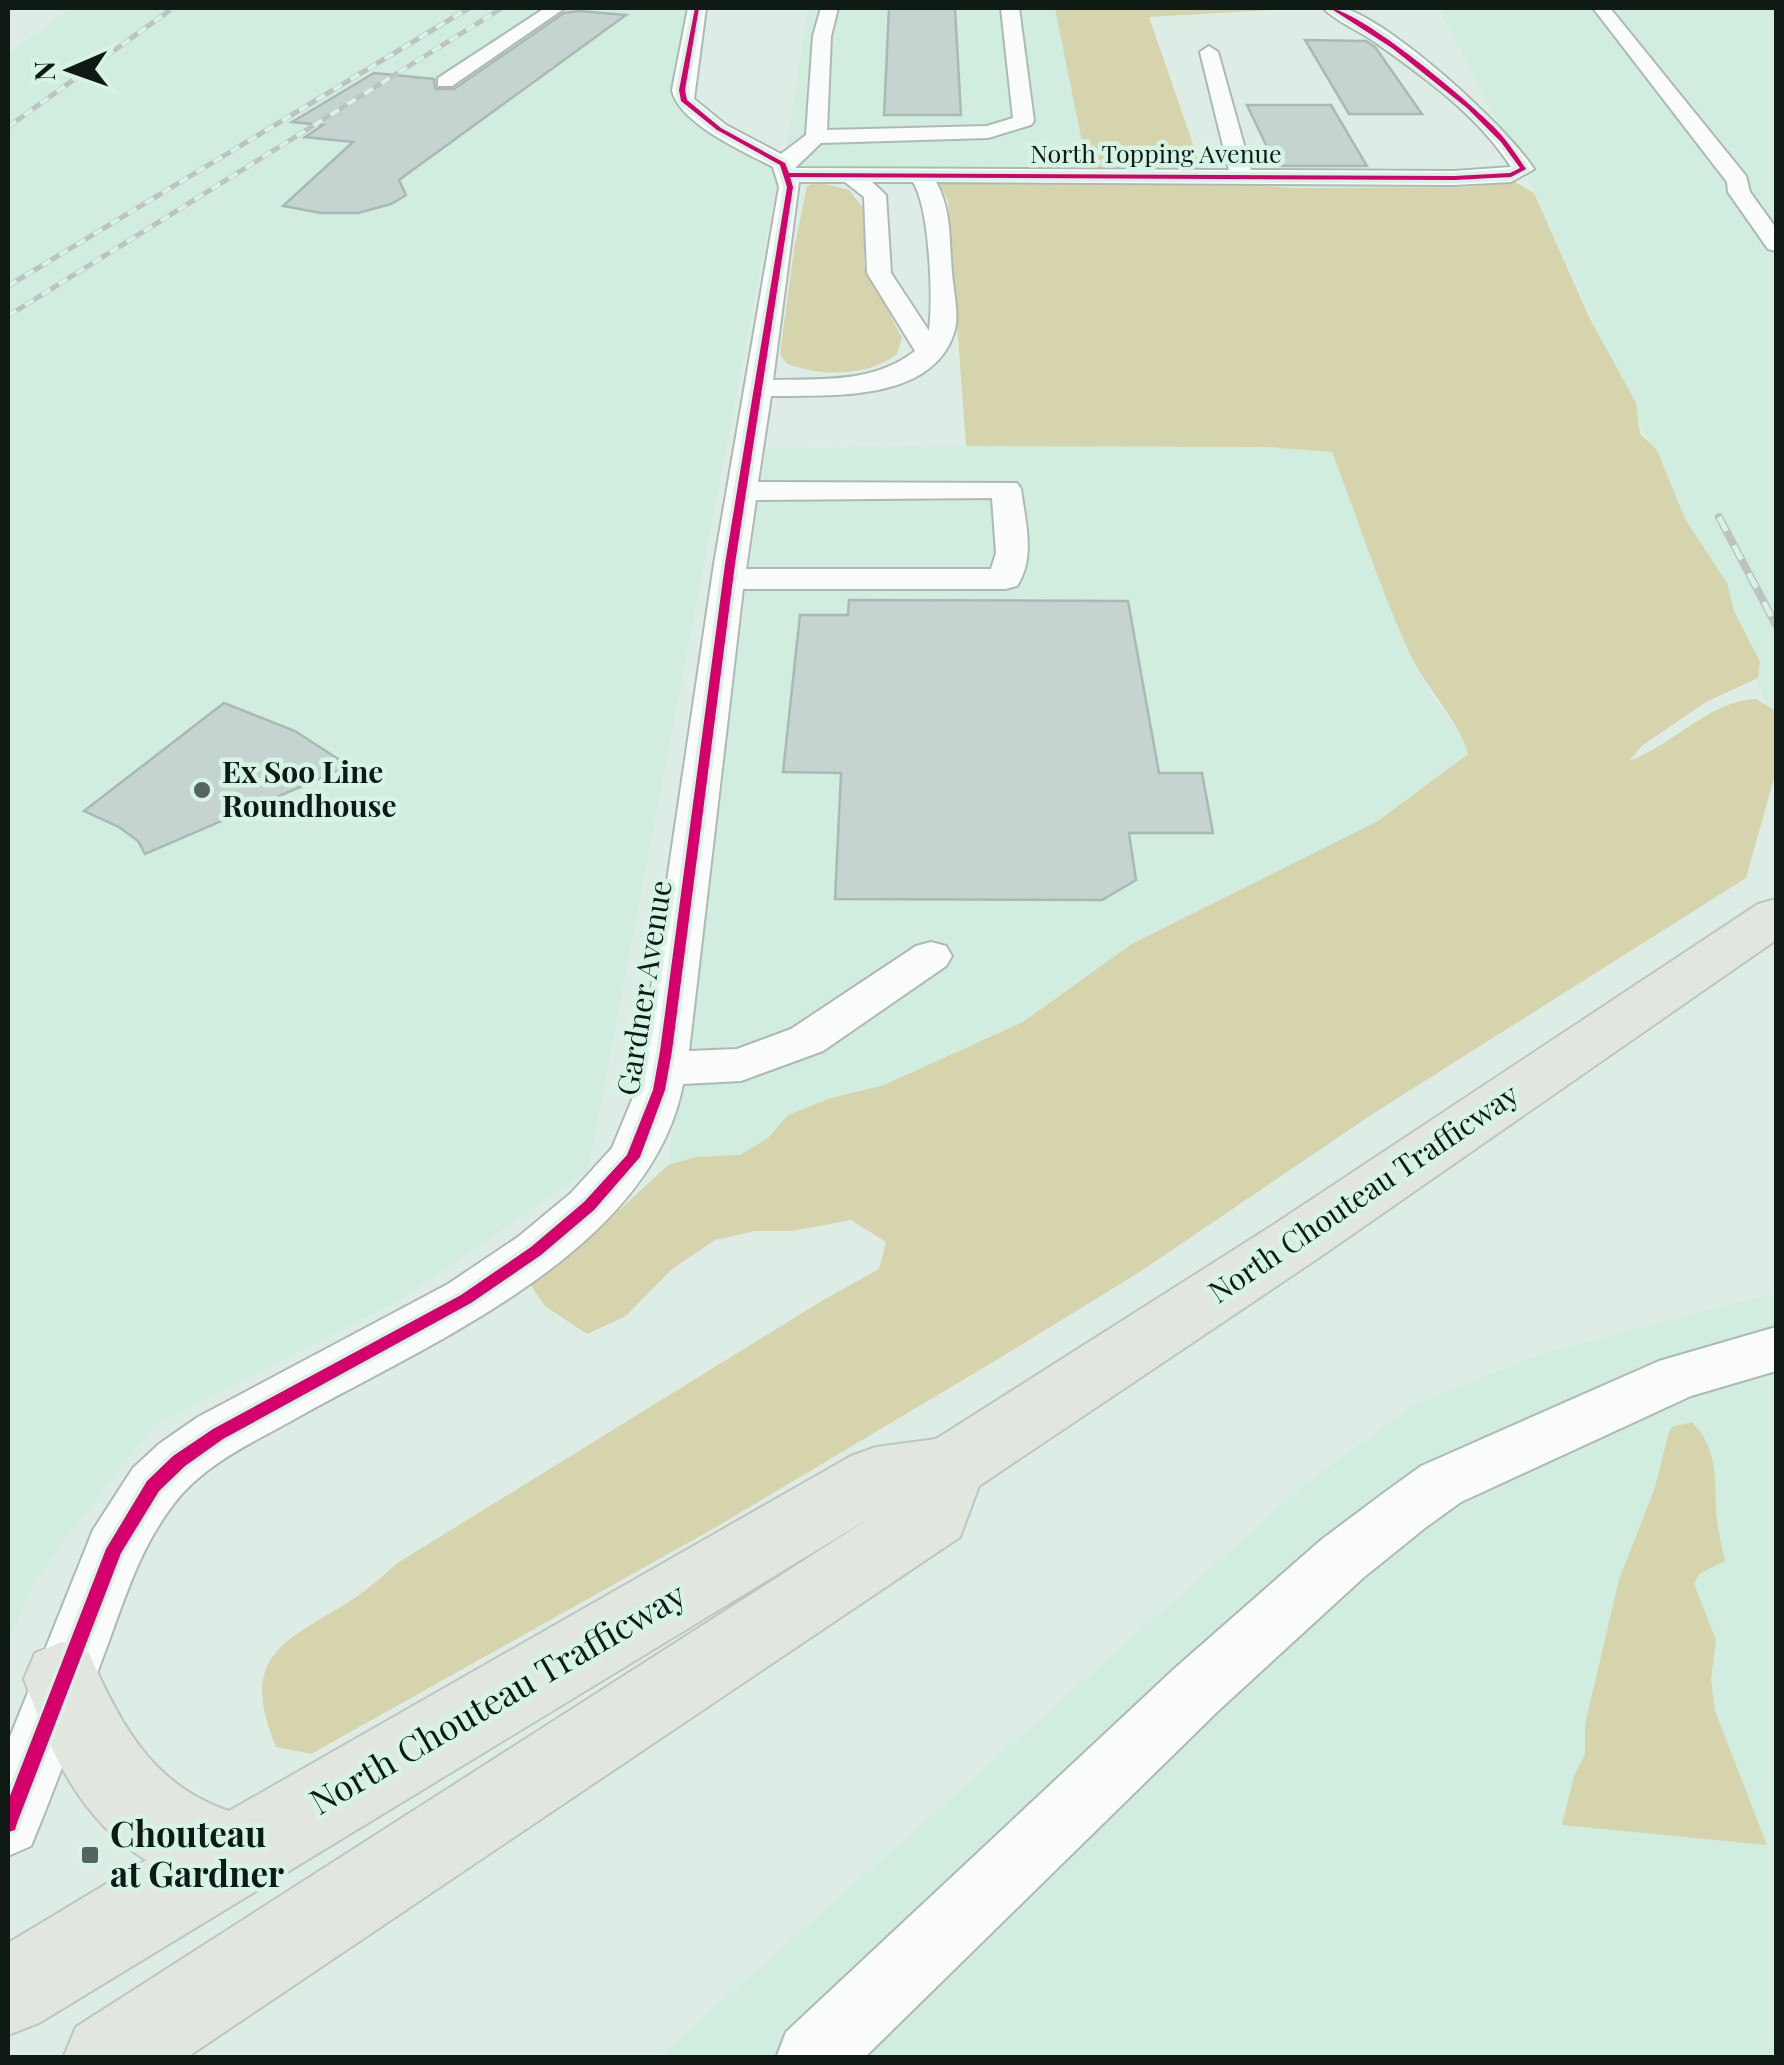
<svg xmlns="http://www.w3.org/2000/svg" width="1784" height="2065" font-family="'Playfair Display',serif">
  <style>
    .built { fill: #d1eddf }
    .green { fill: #d6d4ac }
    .building { fill: #c5d4d0; stroke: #abb9b5; stroke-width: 2.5 }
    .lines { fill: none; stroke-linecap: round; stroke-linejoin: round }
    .minor-casing { stroke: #adbab4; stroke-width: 4 }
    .major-casing { stroke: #bec6c2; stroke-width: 4 }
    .minor { fill: #fafcfb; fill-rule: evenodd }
    .major { fill: #e1e6df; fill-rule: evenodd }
    .rail-far1-casing { stroke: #bec2c0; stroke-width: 5 }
    .rail-casing { stroke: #bec2c0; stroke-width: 8 }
    .rail-far1 { stroke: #d6f4e5; stroke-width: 4; stroke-dasharray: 10; stroke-linecap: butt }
    .rail { stroke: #d6f4e5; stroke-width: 5; stroke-dasharray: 16; stroke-linecap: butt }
    .cycleway-casing { stroke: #d6f4e5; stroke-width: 7 }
    .cycleway { fill: #d6006c; fill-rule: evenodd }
    .poi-dot { fill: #57645e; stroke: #d6f4e5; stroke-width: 4 }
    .labels { text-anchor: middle; stroke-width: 9; stroke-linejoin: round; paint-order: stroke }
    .far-street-label { font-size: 25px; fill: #0f1a15; stroke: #d6f4e5 }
    .poi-label { font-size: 30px; font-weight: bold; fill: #0f1a15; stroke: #d6f4e5; text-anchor: start }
    .street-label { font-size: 30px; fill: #0f1a15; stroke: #d6f4e5 }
    .near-street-label { font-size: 35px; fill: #0f1a15; stroke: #d6f4e5 }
    .near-poi-label { font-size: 35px; font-weight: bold; fill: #0f1a15; stroke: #d6f4e5; text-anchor: start }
  </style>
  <rect width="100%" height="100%" fill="#ddede5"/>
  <path class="built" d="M71 8H689L673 93 683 111 775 171 776 186 588 1171 398 1301 154 1425 36 1578 8 1643V54Z
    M808 8H1055L1088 172 795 171 785 158Z
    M1438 8H1776V724L1529 180Z
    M966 446 1267 447 1332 452 1409 652 1429 691 1465 740 1468 754 1378 821 1133 943 1023 1022 884 1085 831 1098 788 1115 768 1138 740 1156 696 1157 668 1165 766 448Z
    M1776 1293V2057L658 2058 1307 1483 1417 1403 1544 1353Z"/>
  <path class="green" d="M1055 8H1307L1149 17 1203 173 1088 172Z
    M936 179 1203 182 1295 188 1467 187 1515 182 1534 193 1590 319 1636 403 1640 434 1657 450 1685 519 1727 583 1734 611 1760 662 1758 678 1706 702 1643 745 1629 761C1672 746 1708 701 1756 699L1774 710 1776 771 1746 878 1374 1113 1138 1273 993 1362 718 1526 311 1754 276 1747C238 1655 283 1643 350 1601 368 1590 383 1575 399 1562L820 1302 879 1269 886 1242 851 1220 792 1231H755L715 1240 672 1269 626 1316 587 1334 545 1306 527 1280 549 1261 601 1227 668 1165 696 1157 740 1155 768 1138 788 1115 831 1098 884 1085 1023 1022 1133 943 1378 821 1468 754C1461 724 1425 686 1410 654 1380 589 1358 519 1332 452L1267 447 966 446 948 200Z
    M817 182 849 190 864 209V266L902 338 897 354C868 377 819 377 786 363L780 354 794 249 807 186Z
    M1692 1422C1716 1447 1715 1473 1716 1505 1716 1523 1721 1543 1725 1561L1699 1574 1694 1584 1716 1640 1711 1679 1715 1711 1767 1845 1562 1825 1574 1776 1585 1753V1724L1619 1580 1655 1487 1669 1432 1672 1427Z"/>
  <path class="building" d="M889 8H955L961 115H884Z
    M579 11 626 15 399 180 406 195 391 204 358 213H321L283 206 353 142 305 137 323 125 292 122 374 73 434 79 435 89H454L564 13Z
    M1305 40 1366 41 1375 47 1422 114H1349Z
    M1247 105H1331L1367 166H1276Z
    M849 600 1128 601 1159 773H1202L1213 833H1129L1136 880 1102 900 835 899 841 773 783 772 800 615H848Z
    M224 703 295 731 349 766 145 854 138 841 119 827 84 811Z"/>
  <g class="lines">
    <g class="minor-casing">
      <path id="minor" d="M545 8H565L452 86H438V78Z
        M688 8H706L694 99 726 125 781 154 806 135 813 36 821 8H838L831 36 827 130 987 126 1013 118 1001 8H1019L1034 121 1031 125 988 138 821 143 795 168 1229 170 1200 52 1209 46 1218 52 1251 170 1454 171 1511 167C1479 116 1423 76 1375 42 1358 30 1337 22 1323 8 1330 8 1339 6 1346 9 1395 25 1505 125 1534 169L1511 182 1454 185 936 182C952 210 949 241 952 272 953 290 960 315 954 333 931 403 829 395 771 396L758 482 1017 483 1021 489C1025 520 1036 558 1017 586L1005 589H743L689 1051 737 1049 791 1029 916 946 931 942 946 946 952 956 946 966 823 1051 741 1081 683 1084C652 1249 435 1341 302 1415 258 1440 204 1463 173 1505 142 1545 126 1594 109 1641 83 1710 59 1779 31 1846L8 1856V1742L93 1530 133 1468 159 1444 198 1417 448 1284 518 1237 571 1193 612 1148 636 1090 714 564 779 187 773 167C745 152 678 123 672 90ZM799 182H845L864 197 867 273 915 351C874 383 823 379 773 380ZM872 182H913C930 209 933 298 929 331L891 273 886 195ZM992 498 996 553 991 569H746L756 500Z
        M1593 8H1610L1746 176 1750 192 1776 228V251L1768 249 1728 192 1727 182Z
        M1776 1327V1371L1691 1396 1461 1502 1425 1528 1363 1578 1218 1711 864 2058H776L786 2032 1174 1669 1321 1540 1385 1492 1421 1466 1659 1361Z"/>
    </g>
    <g class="major-casing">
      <path id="major" d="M1776 899V940L1317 1259 979 1486 960 1537 186 2058H63L76 2027 873 1516 39 2023 8 2035V1943L146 1860C79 1819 50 1751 24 1679L35 1653 62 1642 89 1653C119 1723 153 1786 229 1811L851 1456 876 1447 936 1439 1273 1225 1758 904Z"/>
    </g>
    <use href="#minor" class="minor"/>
    <use href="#major" class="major"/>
    <g class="rail-far1-casing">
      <path id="rail-far1" d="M8 127 173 8
        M8 286 469 8
        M8 316 502 8"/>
    </g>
    <g class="rail-casing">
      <path id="rail" d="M1719 517 1776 625"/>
    </g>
    <use href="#rail-far1" class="rail-far1"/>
    <use href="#rail" class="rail"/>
    <g class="cycleway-casing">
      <path id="cycleway" d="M695 8H699L685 90 687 100 721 128 785 163 789 173 1454 176 1510 173 1520 168 1501 142 1467 108 1392 48 1330 8C1365 14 1465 98 1493 126 1506 139 1516 154 1526 169L1511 177 1454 180 790 177 793 187 735 564 672 1051 665 1090 640 1157 594 1210 541 1255 471 1303 223 1439 185 1466 159 1491 121 1553 17 1823 15 1830 8 1832V1801L106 1549 147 1481 173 1456 213 1429 461 1295 531 1247 584 1202 627 1155 653 1090 660 1051 725 564 787 187 780 165 717 130 681 101 679 90Z"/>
    </g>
    <use href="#cycleway" class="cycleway"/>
  </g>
  <g class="poi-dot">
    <circle cx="202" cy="790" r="10"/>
    <rect x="80" y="1845" width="20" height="20" rx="5"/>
  </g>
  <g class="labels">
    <g class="far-street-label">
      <text x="1156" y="163">North Topping Avenue</text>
    </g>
    <g class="poi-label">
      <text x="222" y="783">Ex Soo Line<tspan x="222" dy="34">Roundhouse</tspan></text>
    </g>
    <g class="street-label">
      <text transform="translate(645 988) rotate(-81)" y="10">Gardner Avenue</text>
      <text transform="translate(1364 1194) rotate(-34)" y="10">North Chouteau Trafficway</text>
    </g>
    <g class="near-street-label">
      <text transform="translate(498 1699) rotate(-30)" y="12">North Chouteau Trafficway</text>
    </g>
    <g class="near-poi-label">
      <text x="110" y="1847">Chouteau<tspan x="110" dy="40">at Gardner</tspan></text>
    </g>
  </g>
  <rect width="1784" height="2065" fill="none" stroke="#0f1a15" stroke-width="20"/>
  <g transform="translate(70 70) rotate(268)" stroke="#d6f4e5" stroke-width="8" paint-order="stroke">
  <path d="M0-8L18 38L0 25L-18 38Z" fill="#0f1a15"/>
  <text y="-15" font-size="28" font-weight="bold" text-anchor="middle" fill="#0f1a15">N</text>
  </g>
</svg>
